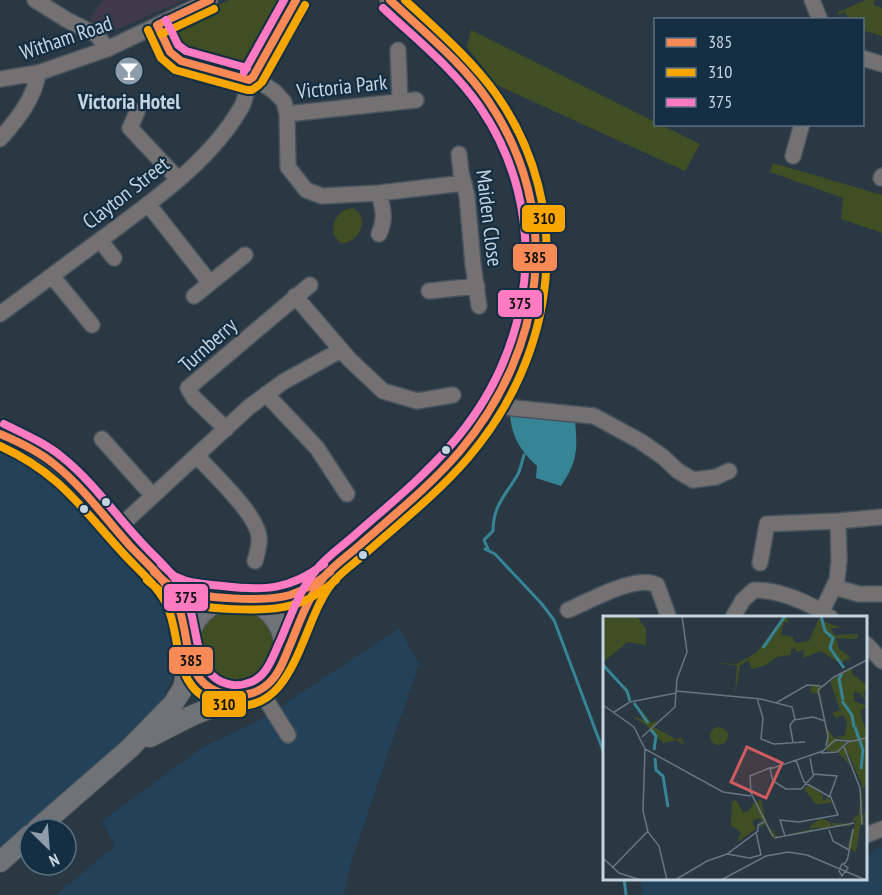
<svg xmlns="http://www.w3.org/2000/svg" width="882" height="895" font-family="'PT Sans Narrow',sans-serif">
  <style>
    .commercial { fill: #3f3a4a }
    .built { fill: #234259 }
    .green { fill: #3f4f23 }
    .water { fill: #388497 }
    .lines { fill: none; stroke-linecap: round; stroke-linejoin: round }
    .stream { stroke: #388497; stroke-width: 3 }
    .minor-casing { stroke: #47535d; stroke-width: 18 }
    .major-casing { stroke: #47535d; stroke-width: 22 }
    .minor { stroke: #747172; stroke-width: 15 }
    .major { stroke: #717275; stroke-width: 20 }
    .bus-1-casing { stroke: #142f43; stroke-width: 12 }
    .bus-2-casing { stroke: #142f43; stroke-width: 12 }
    .bus-3-casing { stroke: #142f43; stroke-width: 12 }
    .bus-1 { stroke: #f98a56; stroke-width: 8 }
    .bus-2 { stroke: #f7a600; stroke-width: 8 }
    .bus-3 { stroke: #fe7ac1; stroke-width: 8 }
    .bus-dot { fill: #c4d4e0; stroke: #142f43; stroke-width: 2 }
    .labels { text-anchor: middle; stroke-width: 4.5; stroke-linejoin: round; paint-order: stroke }
    .street-label { font-size: 21px; fill: #c4d4e0; stroke: #142f43 }
    .poi-label { font-size: 21px; font-weight: bold; fill: #c4d4e0; stroke: #142f43 }
    .inset-river { fill: none; stroke: #388497; stroke-width: 3 }
    .inset-road { fill: none; stroke: #677682; stroke-width: 1.5 }
    .view { fill: #d15c5f; fill-opacity: 0.15; stroke: #d15c5f; stroke-width: 3 }
    .inset-edge { fill: none; stroke: #c4d4e0; stroke-width: 3 }
    .line-badge { stroke: #142f43; stroke-width: 2 }
    .pale-badge-label { font-size: 16px; text-anchor: middle; font-weight: bold; fill: #111 }
  </style>
  <rect width="100%" height="100%" fill="#293843"/>
  <path class="commercial" d="M103 0H184L109 33 89 19Z"/>
  <path class="built" d="M0 443 31 462 34 474 47 470 128 554 158 590 171 617 180 653 171 680 158 710 0 862Z
    M399 628 419 664 350 864 344 895H56L115 846 102 821 203 747 260 720Z
    M882 846V895H643L641 879 866 878V853L868 855Z"/>
  <path class="green" d="M229 0H286L277 24 253 63 242 68 182 54 173 43 171 33 174 27Z
    M866 0H874V5L882 8V36L878 35 877 40V34L864 31 863 33 862 20 849 19 845 12 839 15 838 12Z
    M471 30 655 122 656 124 661 125 700 144 685 171 497 85 467 47Z
    M773 163 882 195V233L841 219 843 198 770 172Z
    M352 208C372 216 359 245 340 243L334 235C331 222 338 210 352 208Z
    M193 646a42 42 0 1 1 84 0a42 42 0 1 1-84 0Z"/>
  <path class="water" d="M510 416 575 422C578 449 577 463 561 486L536 478 537 466C521 452 512 437 510 416Z"/>
  <g class="lines">
    <path class="stream" d="M485 549 495 554 541 603 554 620 604 753
      M488 549 484 540 493 531C493 505 506 495 518 474 521 468 522 461 524 455
      M624 878 626 895"/>
    <g class="minor-casing">
      <path id="minor" d="M35 0 67 20 97 35 107 49
        M812 0 820 20
        M157 25 170 52 181 61 249 80 253 77
        M398 50 400 102
        M862 58 882 64
        M253 77 275 92 284 102 287 114 288 167 306 190 322 196 379 193 464 183
        M253 77 296 0
        M0 79 38 73 107 49 210 0
        M137 112 130 128 178 179
        M287 114 416 100
        M0 139C16 121 35 98 38 73
        M459 154 461 173 467 196 473 264 479 306
        M793 156 802 124
        M881 178 882 176
        M379 193C383 209 386 219 379 234
        M148 204 210 283
        M100 240 114 258
        M52 276 92 325
        M429 291 477 286
        M194 296 245 255
        M295 296 349 359 383 391 417 401 453 395
        M0 314C36 288 71 261 107 235 155 199 211 161 242 106 246 98 247 89 249 80
        M266 394 317 448 347 494
        M504 407 594 416 640 441 663 457 678 471 693 480 716 477 729 471
        M226 429 194 398 188 388 310 285
        M0 434 39 454 64 473 166 584 181 612 188 651
        M102 439 153 496
        M197 456C213 474 257 514 259 537 260 545 257 553 255 561
        M116 530 249 407 283 382 341 350
        M760 563 767 524 838 521
        M166 584 193 594 237 599
        M834 587 859 594H882
        M568 610C590 601 636 574 657 585L669 618
        M822 611 837 580 839 560 838 521 882 517
        M733 617 743 600 754 590C780 590 811 603 831 618
        M866 644 882 661
        M260 690 288 735
        M866 835 882 829"/>
    </g>
    <g class="major-casing">
      <path id="major" d="M188 647a48 48 0 1 1 96 0a48 48 0 1 1-96 0Z
        M250 601C266 598 283 599 299 592 320 583 336 566 353 551 372 534 392 517 410 500 439 473 468 446 490 413 551 321 553 197 491 105 463 64 425 33 390 0
        M285 655 310 601 323 579
        M150 737 191 716 240 696
        M37 829 129 749 173 704 183 688 189 659
        M0 862 30 835"/>
    </g>
    <use href="#minor" class="minor"/>
    <use href="#major" class="major"/>
    <g class="bus-1-casing">
      <path id="bus-1" d="M157 25 170 52 181 61 249 80 253 77
        M157 25 210 0
        M253 77 296 0
        M0 434C19 442 38 451 54 464 83 487 105 518 130 546 145 562 163 577 174 597 194 633 177 687 231 695 246 697 261 692 271 681 281 671 285 656 291 643 300 620 309 596 324 577 335 564 349 555 361 544 395 514 431 485 460 451 545 350 564 214 489 102 463 63 424 32 390 0
        M154 572C161 578 167 585 176 589 198 599 267 602 290 595 305 590 318 582 330 572"/>
    </g>
    <g class="bus-2-casing">
      <path id="bus-2" d="M148 30 161 58 175 70 247 90H252L259 85
        M161 34 214 9
        M262 82 305 5
        M0 446C59 473 79 505 121 551 136 568 155 583 166 603 179 629 174 662 192 686 201 698 215 703 230 705 297 716 301 618 334 581 344 570 356 562 367 552 401 522 438 493 468 458 556 355 577 209 496 94 471 59 437 30 405 0
        M147 580C155 587 163 594 173 599 198 610 266 613 292 605 309 601 323 591 336 580"/>
    </g>
    <g class="bus-3-casing">
      <path id="bus-3" d="M166 20 178 45 186 51 247 68
        M244 72 284 0
        M4 424C24 434 45 443 62 457 92 481 114 513 140 541 156 559 176 574 186 597 200 627 191 679 233 685 245 686 258 681 265 671 272 662 276 649 281 639 291 615 300 589 317 569 328 555 344 545 357 533 389 505 422 478 450 446 535 351 553 214 480 107 454 69 416 39 383 8
        M161 564 174 576 186 581C198 584 210 585 223 586 264 591 290 590 324 564"/>
    </g>
    <use href="#bus-1" class="bus-1"/>
    <use href="#bus-2" class="bus-2"/>
    <use href="#bus-3" class="bus-3"/>
  </g>
  <defs>
    <g id="bar-disc" transform="scale(1.5)"><circle r="9.5" fill="#8e9da9" stroke="#142f43"/><path d="M-6-5H6L.8 .8V4.5H3.5V6h-7V4.5H-.8V.8Z" fill="#fff"/></g>
  </defs>
  <g fill-rule="evenodd">
    <use href="#bar-disc" x="129" y="71"/>
  </g>
  <g class="bus-dot">
    <circle cx="446" cy="450" r="5"/>
    <circle cx="106" cy="502" r="5"/>
    <circle cx="84" cy="509" r="5"/>
    <circle cx="363" cy="555" r="5"/>
  </g>
  <g class="labels">
    <g class="street-label">
      <text transform="translate(66 38) rotate(-19)" y="7">Witham Road</text>
      <text transform="translate(342 87) rotate(-6)" y="7">Victoria Park</text>
      <text transform="translate(126 193) rotate(-38)" y="7">Clayton Street</text>
      <text transform="translate(489 218) rotate(83)" y="7">Maiden Close</text>
      <text transform="translate(208 345) rotate(-42)" y="7">Turnberry</text>
    </g>
    <g class="poi-label">
      <text x="129" y="109">Victoria Hotel</text>
    </g>
  </g>
  <g transform="translate(603 616)">
    <rect width="264" height="264" fill="#293843"/>
    <path d="M0 0H34L43 13V29L25 26 0 46V52ZM181 0H188L184 2 186 7 181 6 178 19 190 21 192 27 206 25 217 0 219 5 240 12H228L231 19 256 18 253 23 233 22 236 33 248 42 236 47 218 35 200 42 201 33 194 36 192 32 188 34V39L174 41 163 49 149 53 145 44 137 50 132 79 134 49 119 48 117 47 133 48 153 37ZM249 51V58L264 69V75L259 76 264 82V86L257 77 251 76V85L264 90 257 96 264 118V170L259 172 260 190 258 191 264 195 259 193 258 204 260 198 264 196 260 204 264 211 258 206 253 236 244 231 254 202 251 207 246 210 232 211 228 207 248 208 253 199 255 201 259 169 246 139 242 140 250 152 234 136 222 134 225 122 222 109 231 122 243 125 237 135 248 125 231 121 242 120 244 106 240 99 233 102 229 97 237 94 227 65 216 75 223 93 216 78 209 77 207 72 211 68 218 71ZM34 89 49 107 54 104 51 111 73 123 79 122 81 129 73 124 60 127 43 109 27 99 40 104ZM107 120a9 9 0 1 1 18 0a9 9 0 1 1-18 0ZM205 169 220 179V185L226 181 229 187 213 188 201 173ZM133 184 140 196 146 195 151 186 156 194 153 186 158 184 164 208 175 221 208 213 207 210 218 202 227 206 229 212H209L208 216 171 222 162 208 155 212 159 205 156 202 149 205 153 213 134 226 138 217 128 209 129 186Z" fill="#3f4f23"/>
    <path class="inset-river" d="M218 0 222 15 230 22 227 32 241 52M160 32 182 0M0 49 24 75 27 85M239 58 236 63 240 84M239 85 249 99 251 111M31 87 45 107M252 111 260 134 258 153M48 114 53 120 51 134M52 142 53 154 60 160 65 191"/>
    <path class="inset-road" d="M215 74 225 120 223 130M215 74 231 61 264 44M73 75 158 83 189 91 192 103M154 82 160 102 158 123 171 128 202 126M173 87 204 69 218 70M0 89 31 111 42 133 120 176 148 180M11 96 27 86 73 77M39 121 72 91 74 63 84 36 79 0M190 126 187 109 191 104 210 101 222 105M241 131 257 172 259 209M42 133 40 195 45 216 56 230 64 264M218 137 234 136 245 126 264 122M193 144 201 166 227 181M167 153 170 165 183 173H198L211 159M167 153 220 135 232 124 247 125M148 177 170 221M148 178 147 160 169 151M226 214 230 225 246 234M182 220 177 204 196 206 235 199 227 179 234 160 210 158 207 142M171 222 251 207M124 238 147 242 158 239 153 216M0 242 16 257 38 264M240 248 245 252 239 260 236 255 238 250 239 248 242 247 243 246 245 241 250 213M9 252 45 215M72 264 104 245 124 238 155 215V209L161 206M118 264 163 240 185 236 204 239 263 264"/>
    <path class="view" d="M144 131 179 147 163 182 128 166Z"/>
    <rect width="264" height="264" class="inset-edge"/>
  </g>
  <g class="line-badge">
    <rect x="521" y="204" width="45" height="29" rx="6" fill="#f7a600"/>
    <rect x="512" y="243" width="46" height="29" rx="6" fill="#f98a56"/>
    <rect x="497" y="289" width="46" height="29" rx="6" fill="#fe7ac1"/>
    <rect x="163" y="583" width="46" height="29" rx="6" fill="#fe7ac1"/>
    <rect x="168" y="646" width="46" height="29" rx="6" fill="#f98a56"/>
    <rect x="201" y="690" width="46" height="28" rx="6" fill="#f7a600"/>
  </g>
  <g class="pale-badge-label">
    <text x="544" y="224">310</text>
    <text x="535" y="263">385</text>
    <text x="520" y="309">375</text>
    <text x="186" y="603">375</text>
    <text x="191" y="666">385</text>
    <text x="224" y="710">310</text>
  </g>
  <rect x="654" y="18" width="210" height="108" fill="#142f43" stroke="#5a7182" stroke-width="1.5"/>
  <rect x="666" y="38" width="30" height="9" fill="#f98a56" stroke="#5a7182" stroke-width="1.5"/>
  <text x="708" y="48" font-size="18" fill="#c4d4e0">385</text>
  <rect x="666" y="68" width="30" height="9" fill="#f7a600" stroke="#5a7182" stroke-width="1.5"/>
  <text x="708" y="78" font-size="18" fill="#c4d4e0">310</text>
  <rect x="666" y="98" width="30" height="9" fill="#fe7ac1" stroke="#5a7182" stroke-width="1.5"/>
  <text x="708" y="108" font-size="18" fill="#c4d4e0">375</text>
  <g transform="translate(48 847) rotate(155)"><circle r="28" fill="#142f43" stroke="#5a7182" stroke-width="1.5"/>
  <path d="M0-4.5L10 22L0 15L-10 22Z" fill="#8e9da9"/>
  <text y="-9" font-size="16" font-weight="bold" text-anchor="middle" fill="#c4d4e0">N</text>
  </g>
</svg>
